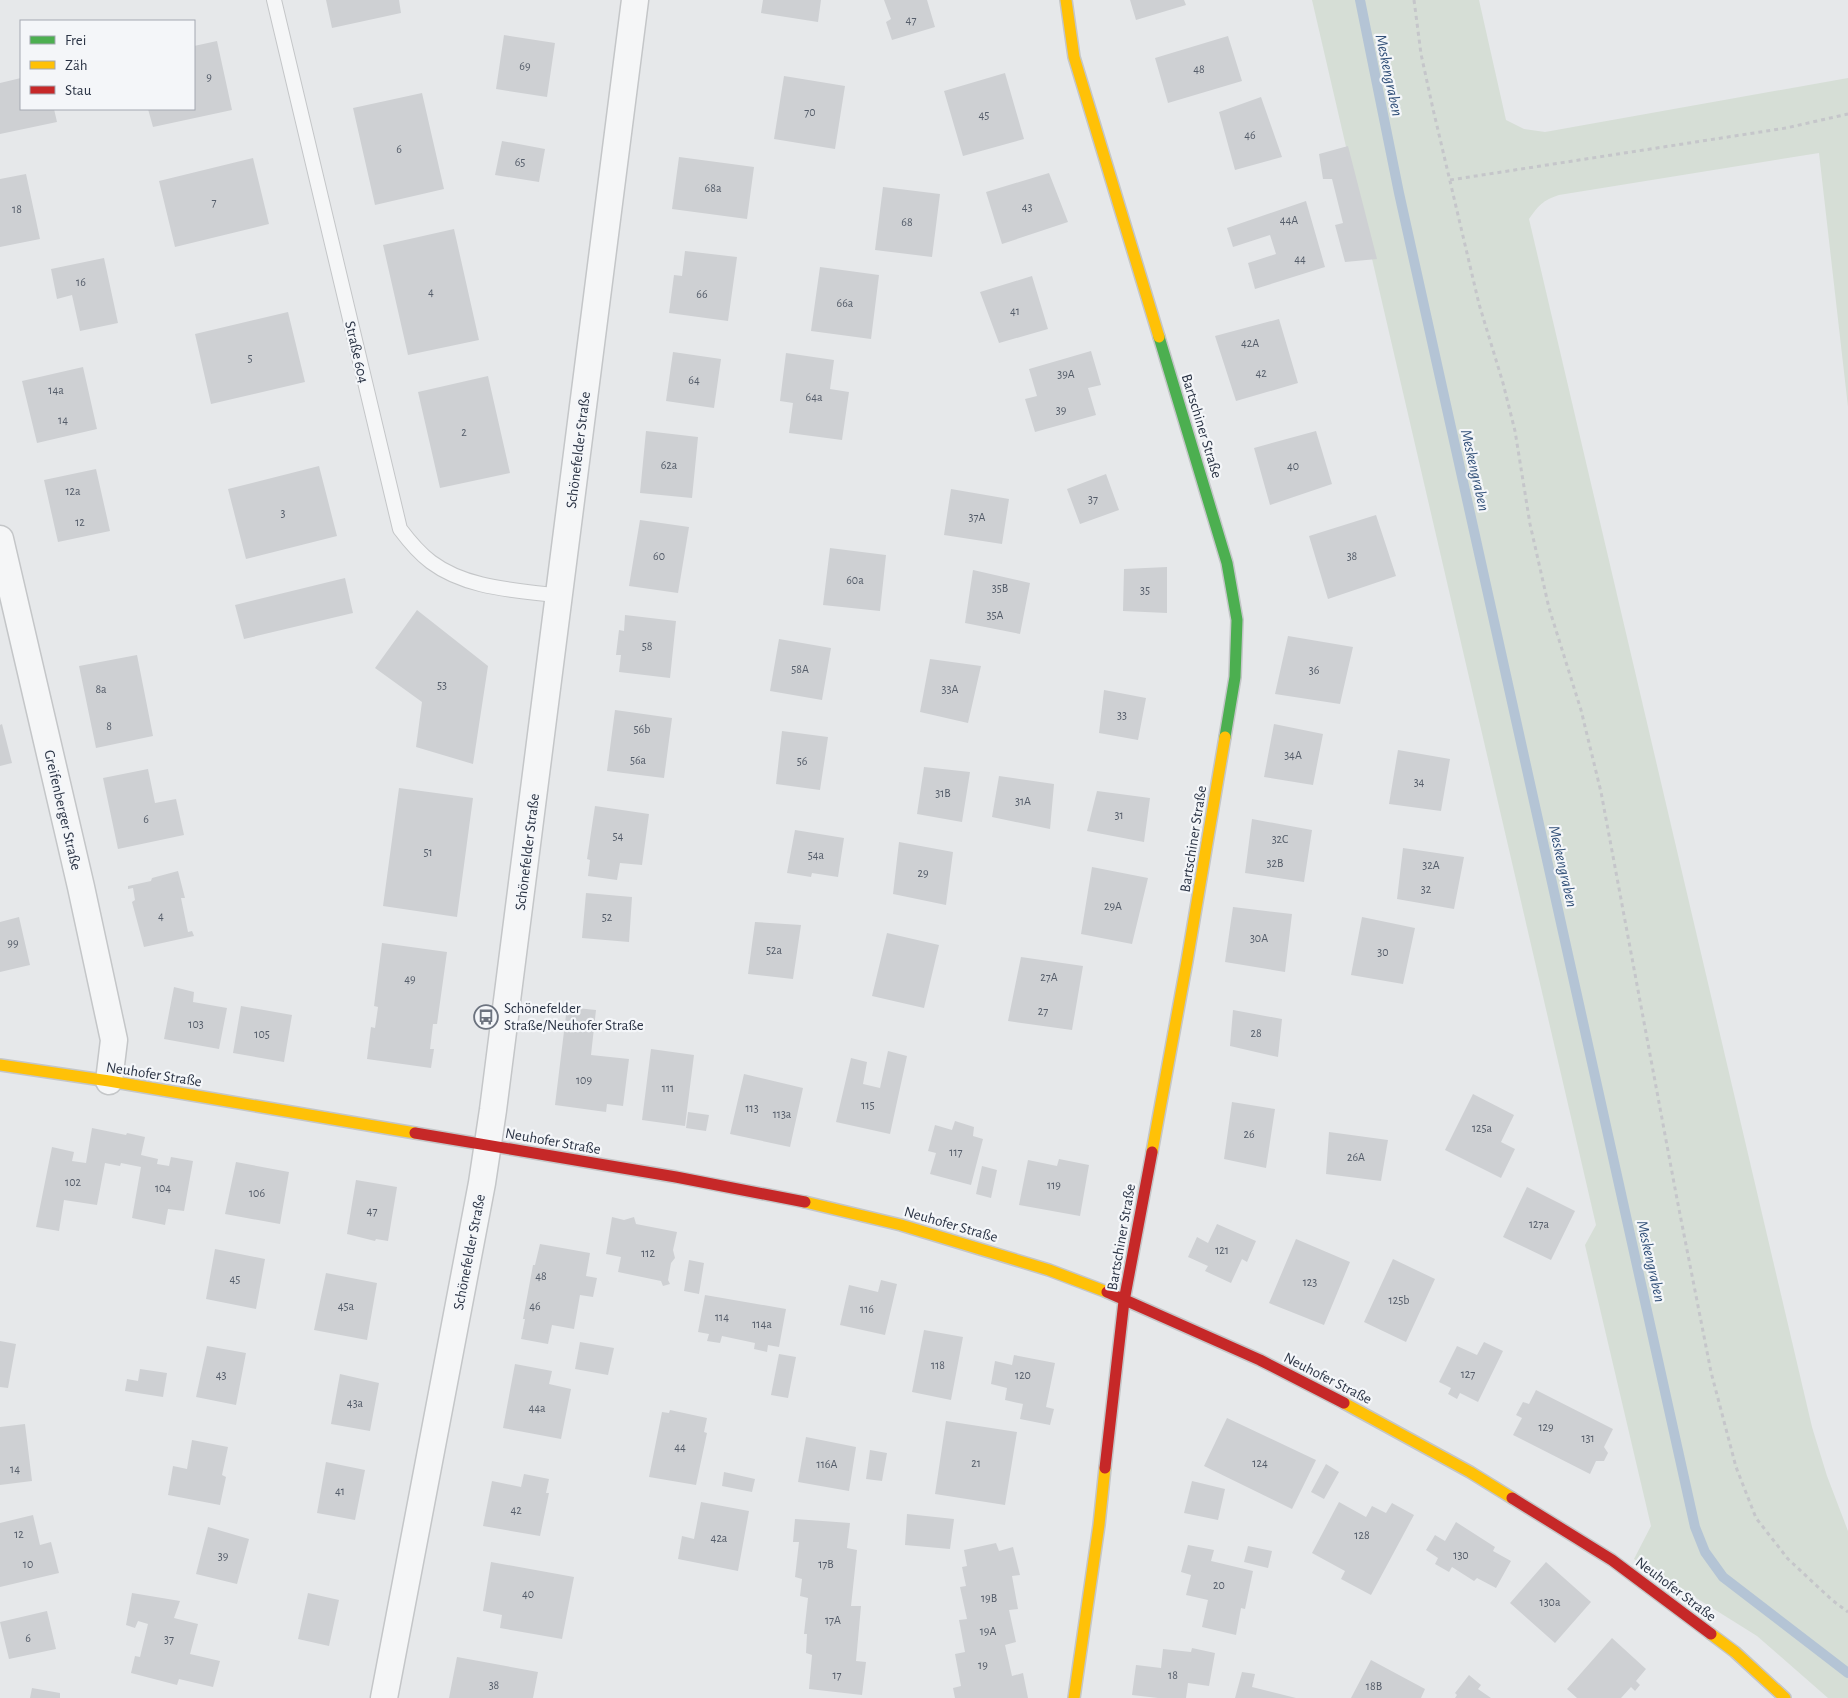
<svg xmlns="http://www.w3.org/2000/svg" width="1848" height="1698" font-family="'Alegreya Sans',sans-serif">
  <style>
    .green { fill: #d6ded6 }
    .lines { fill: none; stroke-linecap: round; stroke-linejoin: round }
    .stream { stroke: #b4c4d5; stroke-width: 10 }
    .building { fill: #ced0d3 }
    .lane-casing { stroke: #c4c6c8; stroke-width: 16 }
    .street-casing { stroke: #c4c6c8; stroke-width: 29 }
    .fast-casing { stroke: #c4c6c8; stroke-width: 14 }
    .slow-casing { stroke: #c4c6c8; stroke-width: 14 }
    .jam-casing { stroke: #c4c6c8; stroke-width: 14 }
    .path { stroke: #c5c6ca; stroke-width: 3; stroke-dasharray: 4 4; stroke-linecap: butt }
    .lane { stroke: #f5f6f7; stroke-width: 14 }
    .street { stroke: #f5f6f7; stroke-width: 26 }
    .fast { stroke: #4caf50; stroke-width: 11 }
    .slow { stroke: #ffc107; stroke-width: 11 }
    .jam { stroke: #c62828; stroke-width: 11 }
    .labels { text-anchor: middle; stroke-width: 4.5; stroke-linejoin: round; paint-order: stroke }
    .number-label { font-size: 12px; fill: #545c69 }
    .street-label { font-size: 15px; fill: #2b3445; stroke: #f4f6f9 }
    .poi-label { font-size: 15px; fill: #2b3445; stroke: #f4f6f9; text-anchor: start }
    .water-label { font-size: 16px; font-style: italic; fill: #34527a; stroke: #f4f6f9 }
  </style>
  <rect width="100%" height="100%" fill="#e6e8ea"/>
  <path class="green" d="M1312 0H1479L1506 120 1524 129 1545 132 1848 78V407L1819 153 1559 195C1543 200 1538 206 1529 219L1812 1427 1827 1476 1848 1531V1698H1828L1757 1636 1634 1559 1651 1526 1585 1245 1596 1225Z"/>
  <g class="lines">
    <path class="stream" d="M1360 0 1399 193 1695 1527 1705 1552 1723 1577 1848 1673"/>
  </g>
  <path class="building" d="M326 0H399L401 13 332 28Z
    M763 0H821L818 22 761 13Z
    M884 0H927L935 27 892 40 886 22 891 19Z
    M1130 0H1184L1186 5 1136 20Z
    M504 35 555 43 547 97 496 89Z
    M1228 36 1242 81 1168 103 1155 58Z
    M217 41 232 110 153 127 148 109H194V46Z
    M1005 73 1024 139 963 156 944 91Z
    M784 76 845 86 835 149 774 139Z
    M21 78V109H54L57 122 0 134V83Z
    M422 93 444 189 375 205 353 108Z
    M1261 97 1282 157 1235 170 1219 112Z
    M502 141 545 149 539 182 495 175Z
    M1348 146 1377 259 1345 262 1335 225 1343 223 1332 179H1323L1319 154Z
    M679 157 754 167 747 219 672 209Z
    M253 158 269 224 175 247 159 181Z
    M1049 173 1068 222 1002 244 986 192Z
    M26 174 40 239 0 247V179Z
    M883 187 940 194 932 257 875 250Z
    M1306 201 1325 267 1255 289 1248 263 1276 254 1270 235 1233 247 1227 228Z
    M454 229 479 340 408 355 383 245Z
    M685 251 737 257 728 321 669 313 674 275 682 276Z
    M104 258 118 323 80 331 72 295 57 299 51 269Z
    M820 267 879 275 871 339 811 331Z
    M1032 276 1048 329 999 343 980 292Z
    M288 312 305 382 211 404 195 334Z
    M1279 319 1298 383 1236 401 1215 336Z
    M1091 351 1101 385 1088 388 1096 415 1035 432 1025 399 1037 396 1029 369Z
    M673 352 721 359 714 408 666 401Z
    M786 353 834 360 830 389 849 392 842 440 789 433 793 403 780 401Z
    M83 367 97 429 37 443 22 381Z
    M488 376 510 473 440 488 418 392Z
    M646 431 698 437 692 498 640 493Z
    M1316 431 1332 484 1270 505 1254 448Z
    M319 466 337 536 246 559 228 489Z
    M96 469 110 531 58 542 44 480Z
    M1106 474 1119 510 1080 524 1067 489Z
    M951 489 1009 499 1002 544 944 535Z
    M1376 515 1396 576 1328 599 1309 536Z
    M640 520 689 527 678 593 629 586Z
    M830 548 886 555 880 611 823 605Z
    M1167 567V613L1123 611 1124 569Z
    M973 570 1030 583 1020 634 965 623Z
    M345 578 353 613 244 639 235 605Z
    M417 610 488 666 473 764 416 747 422 702 375 668Z
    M625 615 676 621 670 678 619 672 621 655H616L619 630 624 631Z
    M1288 636 1353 647 1340 704 1275 694Z
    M779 639 831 648 822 700 770 691Z
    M137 655 153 736 96 748 79 666Z
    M930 659 981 666 968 723 920 712Z
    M1104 690 1146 698 1138 740 1099 733Z
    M615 710 672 718 664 778 607 771Z
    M2 724 12 763 0 766V725Z
    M1274 724 1323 734 1313 785 1264 777Z
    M782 731 828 737 820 790 776 784Z
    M1398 750 1450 759 1441 811 1389 804Z
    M924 767 970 772 962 822 917 814Z
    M148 769 155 803 176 799 184 835 118 849 103 778Z
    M999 776 1054 784 1050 829 992 817Z
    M399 788 473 798 457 917 383 906Z
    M1097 791 1150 798 1144 842 1087 831Z
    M595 806 649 814 642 865 620 863 617 880 588 876 590 860 587 859Z
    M1252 819 1312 830 1304 882 1245 873Z
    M795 830 844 838 838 877 812 873 811 877 787 873Z
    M899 842 953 852 946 905 893 894Z
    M1403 848 1464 857 1454 909 1397 899Z
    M1092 867 1148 878 1132 944 1081 934Z
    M178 871 185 898H181L188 932 192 931 194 936 144 947 132 902 135 900 133 888 128 889V886L151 881 152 878Z
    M586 893 632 897 629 942 582 938Z
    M1233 907 1292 914 1285 972 1225 962Z
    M19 917 30 965 0 972V922Z
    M1362 917 1415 928 1403 984 1351 975Z
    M755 922 801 925 793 979 748 974Z
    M887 933 939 945 924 1008 872 996Z
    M382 943 447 952 437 1024H433L430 1049H434L431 1068 367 1059 371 1027 375 1028 378 1007 374 1006Z
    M1021 957 1083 966 1072 1030 1008 1021Z
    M174 987 194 992 193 1002 227 1008 219 1049 164 1039Z
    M241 1006 292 1015 284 1062 233 1053Z
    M567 1007 596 1010 591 1055 629 1059 623 1106 607 1104 606 1112 555 1105Z
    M1233 1010 1282 1019 1278 1057 1230 1046Z
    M651 1049 694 1055 685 1126 642 1120Z
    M888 1051 907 1056 890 1134 836 1122 851 1058 867 1062 863 1084 880 1088Z
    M744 1074 803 1088 790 1147 730 1134Z
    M1473 1094 1514 1115 1501 1142 1515 1149 1501 1178 1445 1150Z
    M1232 1102 1275 1109 1266 1168 1224 1159Z
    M688 1112 709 1115 706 1131 686 1128Z
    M955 1121 974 1127 973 1136 983 1139 971 1185 930 1174 936 1153 928 1151 935 1125 952 1130Z
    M92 1128 126 1135 127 1133 145 1137 141 1155 158 1159 157 1164 169 1166 171 1157 193 1161 184 1211 168 1209 165 1225 132 1218 141 1167 121 1163 120 1166 105 1163 97 1205 64 1200 59 1231 36 1227 52 1147 74 1152 72 1161 86 1163Z
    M1329 1132 1388 1140 1381 1181 1326 1174Z
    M1059 1159 1089 1165 1080 1216 1019 1205 1028 1160 1057 1166Z
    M236 1162 289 1172 280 1224 225 1214Z
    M982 1166 997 1170 991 1198 976 1194Z
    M356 1180 397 1187 388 1241 376 1239 375 1241 347 1234Z
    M1527 1187 1575 1211 1551 1260 1503 1237Z
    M612 1217 624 1220 634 1217 636 1224 677 1232 673 1250 675 1258 671 1263 668 1280 670 1284 663 1286 661 1281 618 1272 621 1257 606 1254Z
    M1217 1224 1256 1241 1247 1262 1242 1259 1231 1283 1205 1271 1208 1266 1188 1257 1197 1237 1208 1243Z
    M1296 1239 1350 1262 1324 1325 1269 1303Z
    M540 1244 590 1253 586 1276 597 1278 593 1297 580 1295 574 1329 552 1325 548 1344 521 1339 525 1319H523L533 1265H535Z
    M215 1249 265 1259 256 1309 206 1299Z
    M1393 1259 1435 1279 1406 1342 1364 1322Z
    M689 1260 704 1263 699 1294 684 1291Z
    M326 1273 377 1283 367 1340 314 1330Z
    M881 1280 897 1284 885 1335 840 1325 849 1285 878 1292Z
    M705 1295 786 1309 779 1347 768 1345 767 1352 754 1349 755 1343 722 1336 720 1343 707 1341 709 1334 698 1332Z
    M924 1330 963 1337 951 1400 912 1392Z
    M0 1341 16 1344 8 1388 0 1387Z
    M580 1342 614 1348 608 1375 575 1369Z
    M1484 1342 1503 1351 1478 1402 1460 1393 1457 1399 1448 1394 1451 1388 1439 1382 1457 1346 1477 1355Z
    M207 1346 246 1353 236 1405 196 1397Z
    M779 1354 796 1357 788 1398 771 1395Z
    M1014 1355 1055 1363 1046 1407 1054 1409 1050 1425 1020 1419 1023 1404 1005 1400 1007 1388 991 1384 995 1361 1012 1365Z
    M515 1364 552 1371 549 1384 571 1389 561 1439 503 1428Z
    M140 1369 167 1373 163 1397 125 1391 127 1379 138 1381Z
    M340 1374 379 1383 370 1431 331 1424Z
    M1536 1390 1613 1429 1604 1447 1608 1453 1604 1461H1596L1590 1474 1513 1435 1522 1418 1516 1415 1523 1402 1529 1404Z
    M670 1410 707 1418 704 1432 707 1433 696 1485 649 1477 662 1412 669 1413Z
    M1227 1418 1316 1460 1292 1509 1204 1466Z
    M946 1421 1017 1432 1005 1505 935 1494Z
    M25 1424 32 1481 0 1485V1427Z
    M806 1437 856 1447 849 1491 798 1482Z
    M192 1440 228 1447 222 1475 226 1477 220 1505 168 1495 173 1466 187 1469Z
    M870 1450 887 1453 882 1481 866 1479Z
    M326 1462 365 1470 355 1520 317 1513Z
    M1326 1464 1339 1472 1324 1499 1311 1492Z
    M724 1472 755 1479 752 1492 722 1486Z
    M524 1474 549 1479 546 1493H549L540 1536 483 1526 492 1481 521 1487Z
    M1192 1481 1225 1489 1218 1520 1184 1513Z
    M701 1502 749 1511 738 1571 678 1559 682 1536 694 1539Z
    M1339 1502 1366 1517 1372 1506 1386 1513 1392 1503 1414 1515 1371 1595 1341 1579 1345 1571 1312 1553Z
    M907 1514 954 1519 950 1549 905 1545Z
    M33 1515 40 1545 51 1542 59 1573 0 1587V1523Z
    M795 1519 850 1523 847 1548 857 1550 851 1606H861L856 1661 866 1662 862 1695 809 1689 812 1655 806 1653 807 1634H804L808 1598 800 1596 802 1579 795 1577 799 1542H793Z
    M1456 1522 1495 1547 1493 1551 1511 1561 1496 1588 1477 1578 1474 1581 1452 1567 1449 1572 1435 1564 1438 1558 1426 1550 1435 1535 1445 1541Z
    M208 1527 249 1539 237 1584 196 1574Z
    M996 1543 999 1551 1013 1547 1020 1575 1012 1576 1018 1609 1009 1610 1016 1642 1005 1645 1012 1676 1023 1673 1028 1698H955L953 1688 961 1686 955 1654 965 1652 959 1620 967 1619 960 1587 966 1586 962 1567 967 1566 964 1550Z
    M1188 1545 1214 1550 1211 1561 1253 1571 1245 1609 1241 1608 1236 1635 1202 1627 1208 1600 1186 1595 1191 1575 1181 1572Z
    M1248 1546 1272 1551 1268 1568 1244 1562Z
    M491 1562 574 1577 562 1639 500 1628 502 1615 483 1611Z
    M1546 1562 1591 1602 1555 1643 1510 1603Z
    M132 1593 180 1601 174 1618 198 1624 190 1654 220 1661 213 1687 179 1679 177 1685 131 1673 135 1656 140 1657 148 1624 138 1621 135 1628 126 1625Z
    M308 1593 339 1600 329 1646 298 1639Z
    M47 1611 56 1649 9 1659 0 1622Z
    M1612 1638 1646 1669 1636 1681 1640 1685 1635 1691 1631 1687 1621 1698H1577L1567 1689Z
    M1192 1648 1215 1653 1209 1686 1188 1683 1186 1698H1158L1132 1695 1136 1665 1161 1668 1163 1649 1191 1652Z
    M457 1657 538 1672 533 1698H449Z
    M1371 1660 1425 1689 1421 1698H1351Z
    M1242 1672 1255 1674 1252 1687 1296 1698H1235Z
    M1469 1675 1481 1685 1478 1689 1491 1698H1455L1457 1695 1455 1693Z
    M32 1688 60 1693V1698H30Z"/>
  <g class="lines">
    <g class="lane-casing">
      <path id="lane" d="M274 0 400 529C409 541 419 553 431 562 467 589 517 590 560 596"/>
    </g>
    <g class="street-casing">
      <path id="street" d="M0 539 81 887 114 1040 109 1081
        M384 1698 482 1183 493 1110 635 0"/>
    </g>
    <g class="fast-casing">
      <path id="fast" d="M1159 337 1227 563 1237 620 1235 677 1225 737"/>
    </g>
    <g class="slow-casing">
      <path id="slow" d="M1066 0 1074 57 1159 337
        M0 1065 109 1081 415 1133
        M1152 1152 1187 961 1225 737
        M805 1202 901 1225 1049 1270 1107 1292
        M1344 1403 1470 1472 1512 1498
        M1711 1634 1735 1652 1785 1698
        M1074 1698 1099 1525 1105 1468"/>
    </g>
    <g class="jam-casing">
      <path id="jam" d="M415 1133 676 1177 805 1202
        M1107 1292 1260 1360 1344 1403
        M1105 1468 1124 1301 1152 1152
        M1512 1498 1612 1560 1711 1634"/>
    </g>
    <path class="path" d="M1414 0 1421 54 1433 109 1479 304 1503 383 1515 431 1530 524 1549 608 1581 710 1601 792 1677 1199 1711 1372 1736 1467 1756 1518 1788 1559 1832 1600 1848 1612
      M1450 180 1786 128 1848 114"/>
    <use href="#lane" class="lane"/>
    <use href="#street" class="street"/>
    <use href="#fast" class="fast"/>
    <use href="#slow" class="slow"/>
    <use href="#jam" class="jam"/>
  </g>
  <defs>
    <g id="bus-ring" transform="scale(1.25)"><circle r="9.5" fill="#f4f6f9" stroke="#6c737f" stroke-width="1.5"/><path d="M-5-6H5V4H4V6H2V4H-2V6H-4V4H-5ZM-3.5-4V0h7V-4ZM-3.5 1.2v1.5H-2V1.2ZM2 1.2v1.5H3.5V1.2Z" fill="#6c737f"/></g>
  </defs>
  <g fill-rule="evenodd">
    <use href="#bus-ring" x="486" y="1017"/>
  </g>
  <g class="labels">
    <g class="number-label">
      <text x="911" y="24">47</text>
      <text x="525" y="70">69</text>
      <text x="1199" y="73">48</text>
      <text x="209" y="81">9</text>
      <text x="810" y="116">70</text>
      <text x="984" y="119">45</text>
      <text x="1250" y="139">46</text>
      <text x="399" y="153">6</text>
      <text x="520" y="166">65</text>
      <text x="713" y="192">68a</text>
      <text x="214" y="206">7</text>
      <text x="1027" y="211">43</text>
      <text x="17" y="213">18</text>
      <text x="1289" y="224">44A</text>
      <text x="907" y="226">68</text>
      <text x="1300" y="263">44</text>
      <text x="81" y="286">16</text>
      <text x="431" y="296">4</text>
      <text x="702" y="298">66</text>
      <text x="845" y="307">66a</text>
      <text x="1015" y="315">41</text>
      <text x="1250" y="347">42A</text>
      <text x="250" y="362">5</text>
      <text x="1261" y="377">42</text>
      <text x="1066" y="378">39A</text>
      <text x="694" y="384">64</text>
      <text x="56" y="394">14a</text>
      <text x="814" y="401">64a</text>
      <text x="1061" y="414">39</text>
      <text x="63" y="424">14</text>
      <text x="464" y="436">2</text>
      <text x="669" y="469">62a</text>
      <text x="1293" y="470">40</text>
      <text x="73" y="495">12a</text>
      <text x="1093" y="503">37</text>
      <text x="283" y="517">3</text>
      <text x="977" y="521">37A</text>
      <text x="80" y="526">12</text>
      <text x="659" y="560">60</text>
      <text x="1352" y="560">38</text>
      <text x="855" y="584">60a</text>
      <text x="1000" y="592">35B</text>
      <text x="1145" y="594">35</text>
      <text x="995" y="619">35A</text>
      <text x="647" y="650">58</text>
      <text x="800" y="673">58A</text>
      <text x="1314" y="674">36</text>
      <text x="442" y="689">53</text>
      <text x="101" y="693">8a</text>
      <text x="950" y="693">33A</text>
      <text x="1122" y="719">33</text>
      <text x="109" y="730">8</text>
      <text x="642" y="733">56b</text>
      <text x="1293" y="759">34A</text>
      <text x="638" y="764">56a</text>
      <text x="802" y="765">56</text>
      <text x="1419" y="786">34</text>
      <text x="943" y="797">31B</text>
      <text x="1023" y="805">31A</text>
      <text x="1119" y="819">31</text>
      <text x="146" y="823">6</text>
      <text x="618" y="840">54</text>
      <text x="1280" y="843">32C</text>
      <text x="428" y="856">51</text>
      <text x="816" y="859">54a</text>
      <text x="1275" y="867">32B</text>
      <text x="1431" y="869">32A</text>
      <text x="923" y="877">29</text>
      <text x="1426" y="893">32</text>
      <text x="1113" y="910">29A</text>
      <text x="161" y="920">4</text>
      <text x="607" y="921">52</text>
      <text x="1259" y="942">30A</text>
      <text x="13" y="947">99</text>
      <text x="774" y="954">52a</text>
      <text x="1383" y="956">30</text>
      <text x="1049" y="981">27A</text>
      <text x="410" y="983">49</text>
      <text x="1043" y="1015">27</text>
      <text x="196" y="1028">103</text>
      <text x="1256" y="1037">28</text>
      <text x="262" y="1038">105</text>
      <text x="584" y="1084">109</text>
      <text x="668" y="1092">111</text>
      <text x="868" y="1109">115</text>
      <text x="752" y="1112">113</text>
      <text x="782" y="1118">113a</text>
      <text x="1482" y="1132">125a</text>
      <text x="1249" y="1138">26</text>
      <text x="956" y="1156">117</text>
      <text x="1356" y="1161">26A</text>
      <text x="73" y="1186">102</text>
      <text x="1054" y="1189">119</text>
      <text x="163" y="1192">104</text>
      <text x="257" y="1197">106</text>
      <text x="372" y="1215">47</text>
      <text x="1539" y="1228">127a</text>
      <text x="1222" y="1254">121</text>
      <text x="648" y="1257">112</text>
      <text x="541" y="1280">48</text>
      <text x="235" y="1283">45</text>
      <text x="1310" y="1286">123</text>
      <text x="1399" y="1304">125b</text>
      <text x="346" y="1310">45a</text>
      <text x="535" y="1310">46</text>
      <text x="867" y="1313">116</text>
      <text x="722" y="1321">114</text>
      <text x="762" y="1328">114a</text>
      <text x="938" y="1369">118</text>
      <text x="1468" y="1378">127</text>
      <text x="221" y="1379">43</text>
      <text x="1023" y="1379">120</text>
      <text x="355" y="1407">43a</text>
      <text x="537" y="1412">44a</text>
      <text x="1546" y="1431">129</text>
      <text x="1588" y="1442">131</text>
      <text x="680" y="1451">44</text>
      <text x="976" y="1467">21</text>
      <text x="1260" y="1467">124</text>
      <text x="827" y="1468">116A</text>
      <text x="15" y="1473">14</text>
      <text x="340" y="1495">41</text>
      <text x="516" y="1514">42</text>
      <text x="19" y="1538">12</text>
      <text x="1362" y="1539">128</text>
      <text x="719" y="1542">42a</text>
      <text x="1461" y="1559">130</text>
      <text x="223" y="1560">39</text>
      <text x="28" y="1568">10</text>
      <text x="826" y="1568">17B</text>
      <text x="1219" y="1589">20</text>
      <text x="528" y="1598">40</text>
      <text x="989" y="1602">19B</text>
      <text x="1550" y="1606">130a</text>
      <text x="833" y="1624">17A</text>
      <text x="988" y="1635">19A</text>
      <text x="28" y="1642">6</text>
      <text x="169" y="1643">37</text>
      <text x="983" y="1669">19</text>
      <text x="837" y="1679">17</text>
      <text x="1173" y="1679">18</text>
      <text x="494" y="1689">38</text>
      <text x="1374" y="1690">18B</text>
    </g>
    <g class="street-label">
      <text transform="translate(357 352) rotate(77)" y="5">Straße 604</text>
      <text transform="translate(1202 426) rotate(73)" y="5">Bartschiner Straße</text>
      <text transform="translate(578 450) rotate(-83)" y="5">Schönefelder Straße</text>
      <text transform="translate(63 810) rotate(77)" y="5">Greifenberger Straße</text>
      <text transform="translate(1193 839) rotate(-81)" y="5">Bartschiner Straße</text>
      <text transform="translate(527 852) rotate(-83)" y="5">Schönefelder Straße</text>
      <text transform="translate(154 1074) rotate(9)" y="5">Neuhofer Straße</text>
      <text transform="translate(553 1141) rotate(10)" y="5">Neuhofer Straße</text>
      <text transform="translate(951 1224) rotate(16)" y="5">Neuhofer Straße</text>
      <text transform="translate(1121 1237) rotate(-80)" y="5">Bartschiner Straße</text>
      <text transform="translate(469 1252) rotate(-79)" y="5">Schönefelder Straße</text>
      <text transform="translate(1328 1378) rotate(27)" y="5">Neuhofer Straße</text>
      <text transform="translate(1676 1589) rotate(37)" y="5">Neuhofer Straße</text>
    </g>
    <g class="poi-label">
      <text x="504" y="1013">Schönefelder<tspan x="504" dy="17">Straße/Neuhofer Straße</tspan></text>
    </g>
    <g class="water-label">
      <text transform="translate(1390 75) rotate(78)" y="6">Meskengraben</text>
      <text transform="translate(1476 470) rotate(77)" y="6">Meskengraben</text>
      <text transform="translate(1564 866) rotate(77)" y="6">Meskengraben</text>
      <text transform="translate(1652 1261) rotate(77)" y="6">Meskengraben</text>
    </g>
  </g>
  <rect x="20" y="20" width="175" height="90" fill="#f4f6f9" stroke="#a4a8b1"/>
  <rect x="30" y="36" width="25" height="8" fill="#4caf50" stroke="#a4a8b1"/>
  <text x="65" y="45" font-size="15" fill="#2b3445">Frei</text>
  <rect x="30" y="61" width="25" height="8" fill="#ffc107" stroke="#a4a8b1"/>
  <text x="65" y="70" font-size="15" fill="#2b3445">Zäh</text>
  <rect x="30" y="86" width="25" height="8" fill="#c62828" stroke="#a4a8b1"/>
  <text x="65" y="95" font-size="15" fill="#2b3445">Stau</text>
</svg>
